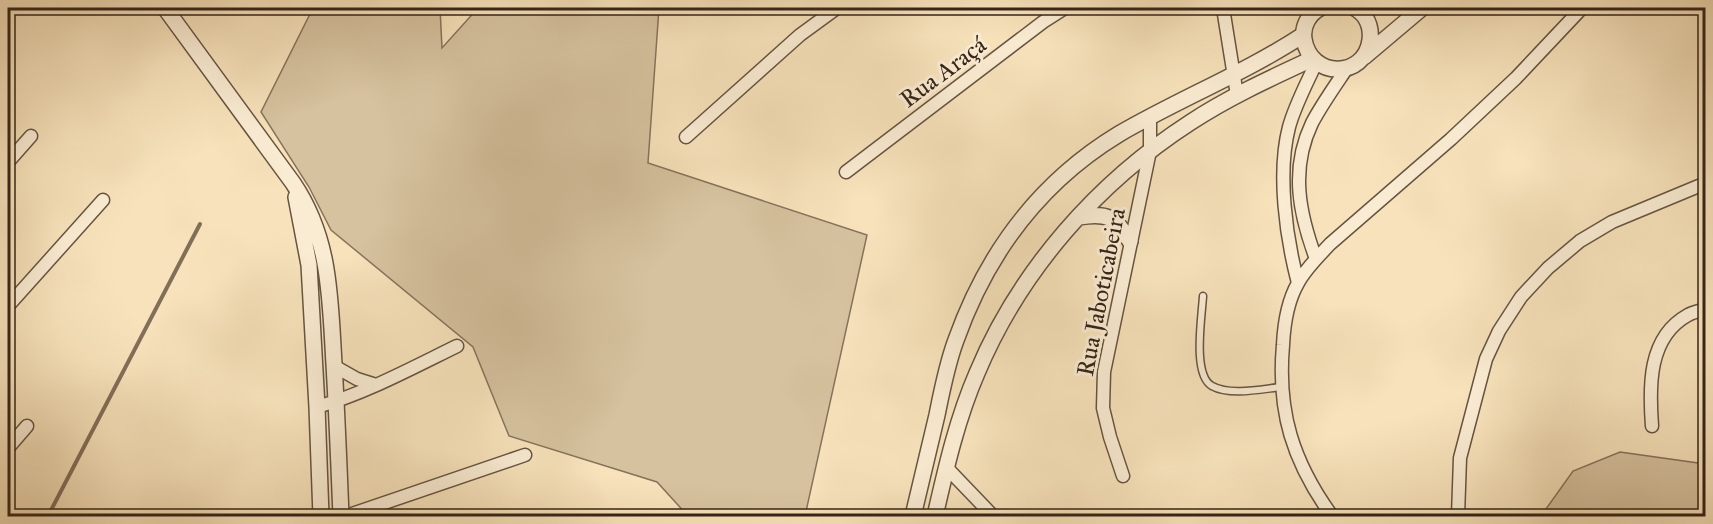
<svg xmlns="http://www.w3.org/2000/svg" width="1713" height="524" font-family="'IM FELL Great Primer',serif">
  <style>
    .green { fill: #d6c29f; stroke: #86735c; stroke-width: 1.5 }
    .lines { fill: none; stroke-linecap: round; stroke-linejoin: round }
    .stream { stroke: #826f59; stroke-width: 4 }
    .service-casing { stroke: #665442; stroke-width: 9 }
    .minor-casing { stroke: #665442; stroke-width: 15 }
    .tertiary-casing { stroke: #665442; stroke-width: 18 }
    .service { stroke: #faecd3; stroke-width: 6 }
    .minor { stroke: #faecd3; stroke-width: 12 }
    .tertiary { stroke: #faecd3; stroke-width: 15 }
    .labels { text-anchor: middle; stroke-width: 6; stroke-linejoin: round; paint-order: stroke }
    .street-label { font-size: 24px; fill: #352419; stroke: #faecd3 }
  </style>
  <rect width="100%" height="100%" fill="#f7e2bb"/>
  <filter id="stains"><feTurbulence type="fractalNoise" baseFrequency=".00333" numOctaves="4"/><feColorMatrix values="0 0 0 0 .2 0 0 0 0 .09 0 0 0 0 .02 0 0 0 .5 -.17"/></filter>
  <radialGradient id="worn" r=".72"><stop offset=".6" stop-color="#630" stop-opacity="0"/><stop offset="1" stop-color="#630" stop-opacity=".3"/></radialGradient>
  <path class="green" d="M313 8H440L442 48 478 8H659L648 163 867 235 805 516H688L657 482 509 436 473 347 331 230 309 187 261 112Z
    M1620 452 1705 464V516H1541L1573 471Z"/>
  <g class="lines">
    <path class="stream" d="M48 516 200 224"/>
    <g class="service-casing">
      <path id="service" d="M1203 296C1202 316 1192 375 1212 386 1230 396 1262 389 1281 387"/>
    </g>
    <g class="minor-casing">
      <path id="minor" d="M1223 8 1237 95
        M686 137 800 35 837 8
        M8 162 31 136
        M846 172 1043 22 1065 8
        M1316 259C1299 213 1290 169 1312 123 1322 104 1335 86 1347 68
        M1298 283C1286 237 1277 173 1289 127 1295 105 1307 83 1316 63
        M8 306 103 200
        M334 366 357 379 376 385
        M317 407C366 393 412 368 457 346
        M1652 426C1649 386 1648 337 1688 315 1693 312 1700 311 1706 309
        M8 448 27 426
        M946 467 993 516
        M1123 476 1110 437 1103 408 1104 372 1150 151V117
        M346 516 525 455
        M1332 516C1293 462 1277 412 1283 345 1284 324 1287 302 1298 283 1306 268 1319 256 1330 244L1451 139 1516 78 1582 8
        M1458 516 1460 458 1486 359 1499 331 1521 297 1548 268 1580 241 1612 222 1706 183"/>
    </g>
    <g class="tertiary-casing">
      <path id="tertiary" d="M165 8 293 183C331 239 330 299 334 364 337 415 339 466 341 516
        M1320 8C1309 14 1302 26 1304 39 1310 79 1365 79 1370 40 1371 32 1369 23 1365 17 1363 14 1358 10 1355 8
        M1364 57 1422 8
        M296 197 309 265 317 407 321 516
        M1079 217C1108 212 1114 217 1130 241
        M913 516C921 483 929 449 937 415 942 390 947 364 956 340 987 253 1040 182 1119 134 1179 99 1245 73 1303 35
        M935 516C946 468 957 419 977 373 1020 270 1098 182 1191 122 1229 97 1271 78 1312 59"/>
    </g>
    <use href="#service" class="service"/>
    <use href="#minor" class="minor"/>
    <use href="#tertiary" class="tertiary"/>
  </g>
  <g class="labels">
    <g class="street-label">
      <text transform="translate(943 72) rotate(-37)" y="8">Rua Araçá</text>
      <text transform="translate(1101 292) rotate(-79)" y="8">Rua Jaboticabeira</text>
    </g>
  </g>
  <rect width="1713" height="524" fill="none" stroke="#f7e2bb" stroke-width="30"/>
  <rect x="9" y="9" width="1695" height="506" fill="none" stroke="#352419" stroke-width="3"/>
  <rect x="15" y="15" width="1683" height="494" fill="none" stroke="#352419" stroke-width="1.5"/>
  <rect width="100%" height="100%" filter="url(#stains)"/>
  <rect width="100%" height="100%" fill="url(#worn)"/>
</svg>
